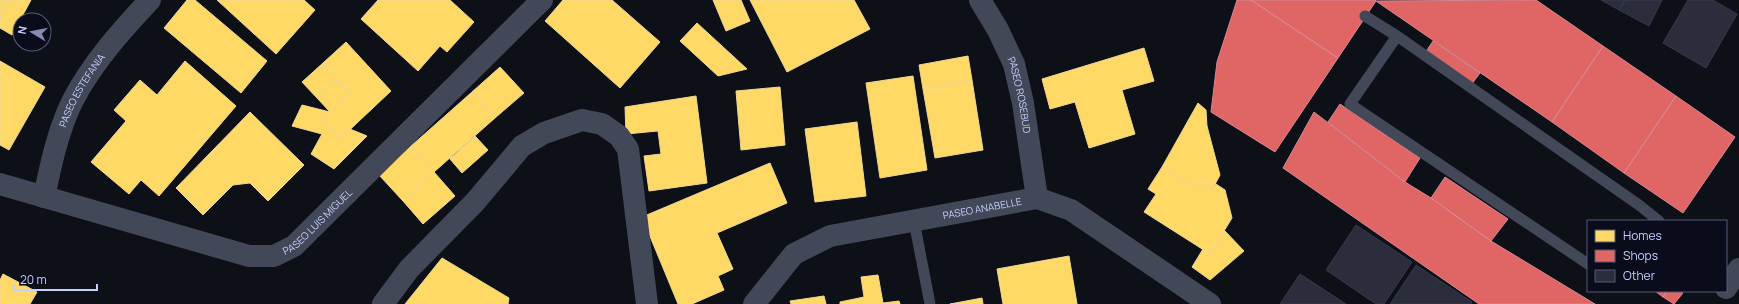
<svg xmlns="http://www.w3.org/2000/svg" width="1739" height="304" font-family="Manrope,sans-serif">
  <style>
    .homes { fill: #ffd966; stroke: #eed694 }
    .shops { fill: #e06666; stroke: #d88694 }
    .building { fill: #2b2d3c; stroke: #383a4d }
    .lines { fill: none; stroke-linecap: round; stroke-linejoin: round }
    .service { stroke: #434859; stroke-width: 11 }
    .minor { stroke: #434859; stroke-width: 22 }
    .tertiary { stroke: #434859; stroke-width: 22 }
    .labels { text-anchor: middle; stroke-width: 4; stroke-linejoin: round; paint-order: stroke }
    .street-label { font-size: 10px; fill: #c6cfff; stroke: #0a0c1c }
  </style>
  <rect width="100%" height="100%" fill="#0e1018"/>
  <path class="homes" d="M0 0H10L0 17Z
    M10 0H31L12 35 0 28V17Z
    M187 0H195L267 61 241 93 164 28Z
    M217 0H304L315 10 276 54Z
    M378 0H450L474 22 447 52 440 46 418 71 361 19Z
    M563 0H612L660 42 620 88 545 21Z
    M713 0H741L750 21 726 31Z
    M750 0H854L870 29 787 72Z
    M697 23 734 57 747 69 718 76 680 41Z
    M346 42 391 91 340 139 322 119 350 93 323 63Z
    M1144 48 1154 81 1122 90 1135 134 1089 148 1075 102 1050 109 1042 79Z
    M968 56 972 80 923 89 919 65Z
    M0 61 45 87 9 150 0 145Z
    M185 61 236 106 159 196 141 180 129 194 91 162 126 121 114 110 140 80 157 95Z
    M323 63 338 79 317 98 302 82Z
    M500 67 524 93 495 118 472 92Z
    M913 76 927 170 880 178 866 83Z
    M338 79 350 93 330 112 317 98Z
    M972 80 983 150 935 158 923 89Z
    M780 87 785 145 741 150 736 91Z
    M472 92 495 118 434 172 411 146Z
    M696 96 707 183 649 191 644 156 661 154 658 131 626 134 625 107Z
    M1198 103 1206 110 1207 126 1220 175 1212 190 1199 182 1195 188 1162 167Z
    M302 105 330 112 322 119 340 139 350 129 367 136 334 169 311 154 322 134 292 126Z
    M250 112 304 165 268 201 250 183 233 185 203 215 176 188Z
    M857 122 866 196 815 202 805 129Z
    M475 136 488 150 462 173 450 159Z
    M411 146 434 172 403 201 379 175Z
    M770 163 787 203 717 233 733 269 718 276 724 290 692 304H678L642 217Z
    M1162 167 1195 188 1199 182 1212 190 1216 184 1225 190 1232 218 1210 254 1144 212 1156 194 1148 189Z
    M434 172 455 196 423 224 403 201Z
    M1224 230 1244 251 1210 280 1192 267 1203 249 1210 254Z
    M1069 256 1077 304H1003L997 269Z
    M442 258 509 298 508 304H405Z
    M3 274 37 292 30 304H0V280Z
    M878 275 883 303 899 301 900 304H840V302L864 297 861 277Z
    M824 296 826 304H791L790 301Z
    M982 298 983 304H950Z"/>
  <path class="shops" d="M1237 0H1251L1338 58 1275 152 1211 112 1217 62Z
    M1251 0H1375L1376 1 1338 58Z
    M1536 0 1603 46 1552 122 1376 1Z
    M1433 41 1480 73 1471 85 1425 53Z
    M1603 46 1676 96 1624 173 1552 122Z
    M1676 96 1735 137 1683 213 1624 173Z
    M1340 104 1420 158 1405 182 1328 122Z
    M1314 112 1405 182 1431 198 1491 241 1595 304H1479L1283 168Z
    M1445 177 1508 219 1491 241 1431 198Z
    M1655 291H1667L1663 297Z
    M1667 291H1680L1683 293 1674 304 1663 297Z"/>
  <path class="building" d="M1601 0H1625L1619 10Z
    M1625 0H1662L1649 26 1619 10Z
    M1688 0H1713L1737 14 1706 68 1663 43Z
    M1356 225 1412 262 1384 304H1376L1326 270Z
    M1416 265 1472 302 1471 304H1390Z
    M1300 274 1346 304H1280Z"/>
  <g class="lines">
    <path class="service" d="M1365 16 1397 36 1639 205 1659 221
      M1397 36 1350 104 1588 264
      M914 221 930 304"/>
    <g class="minor">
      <path id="s1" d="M980 0 998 30 1014 64 1023 103 1037 198"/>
      <path id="s2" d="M0 184 249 256H274L294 246 542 0"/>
      <path id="s3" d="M44 197C51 164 58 130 73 100 93 62 121 31 150 0"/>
      <path d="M383 304 409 269 475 202 522 146 544 133 582 120 602 124 619 136 628 149 647 304"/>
      <path id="s4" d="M754 304 794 254 830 236 1037 198 1071 210 1210 304"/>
    </g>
    <path class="tertiary" d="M1726 288 1739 269"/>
  </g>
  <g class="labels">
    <g class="street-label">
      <text dy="4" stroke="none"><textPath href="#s3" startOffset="114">PASEO ESTEFANIA</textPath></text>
      <text dy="4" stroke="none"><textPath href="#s1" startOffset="104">PASEO ROSEBUD</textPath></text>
      <text dy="4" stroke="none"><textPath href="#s4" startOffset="259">PASEO ANABELLE</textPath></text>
      <text dy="4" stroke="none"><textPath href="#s2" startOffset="340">PASEO LUIS MIGUEL</textPath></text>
    </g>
  </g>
  <rect x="1587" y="220" width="140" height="72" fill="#0a0c1c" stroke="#555a77"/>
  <rect x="1595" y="230" width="20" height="12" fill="#ffd966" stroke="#555a77"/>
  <text x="1623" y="240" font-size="12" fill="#c6cfff">Homes</text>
  <rect x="1595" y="250" width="20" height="12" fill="#e06666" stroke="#555a77"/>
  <text x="1623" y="260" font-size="12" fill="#c6cfff">Shops</text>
  <rect x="1595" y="270" width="20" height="12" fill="#2b2d3c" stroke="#555a77"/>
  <text x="1623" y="280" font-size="12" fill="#c6cfff">Other</text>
  <g transform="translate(32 32) rotate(280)"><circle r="19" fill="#0a0c1c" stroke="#555a77"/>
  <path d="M0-3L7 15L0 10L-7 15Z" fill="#868cae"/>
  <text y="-6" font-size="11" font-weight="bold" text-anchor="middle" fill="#c6cfff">N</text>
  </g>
  <path d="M14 284v6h83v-6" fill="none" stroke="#c6cfff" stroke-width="2"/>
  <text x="20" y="284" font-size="12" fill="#c6cfff" stroke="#0a0c1c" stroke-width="3" paint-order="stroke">20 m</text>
</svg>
